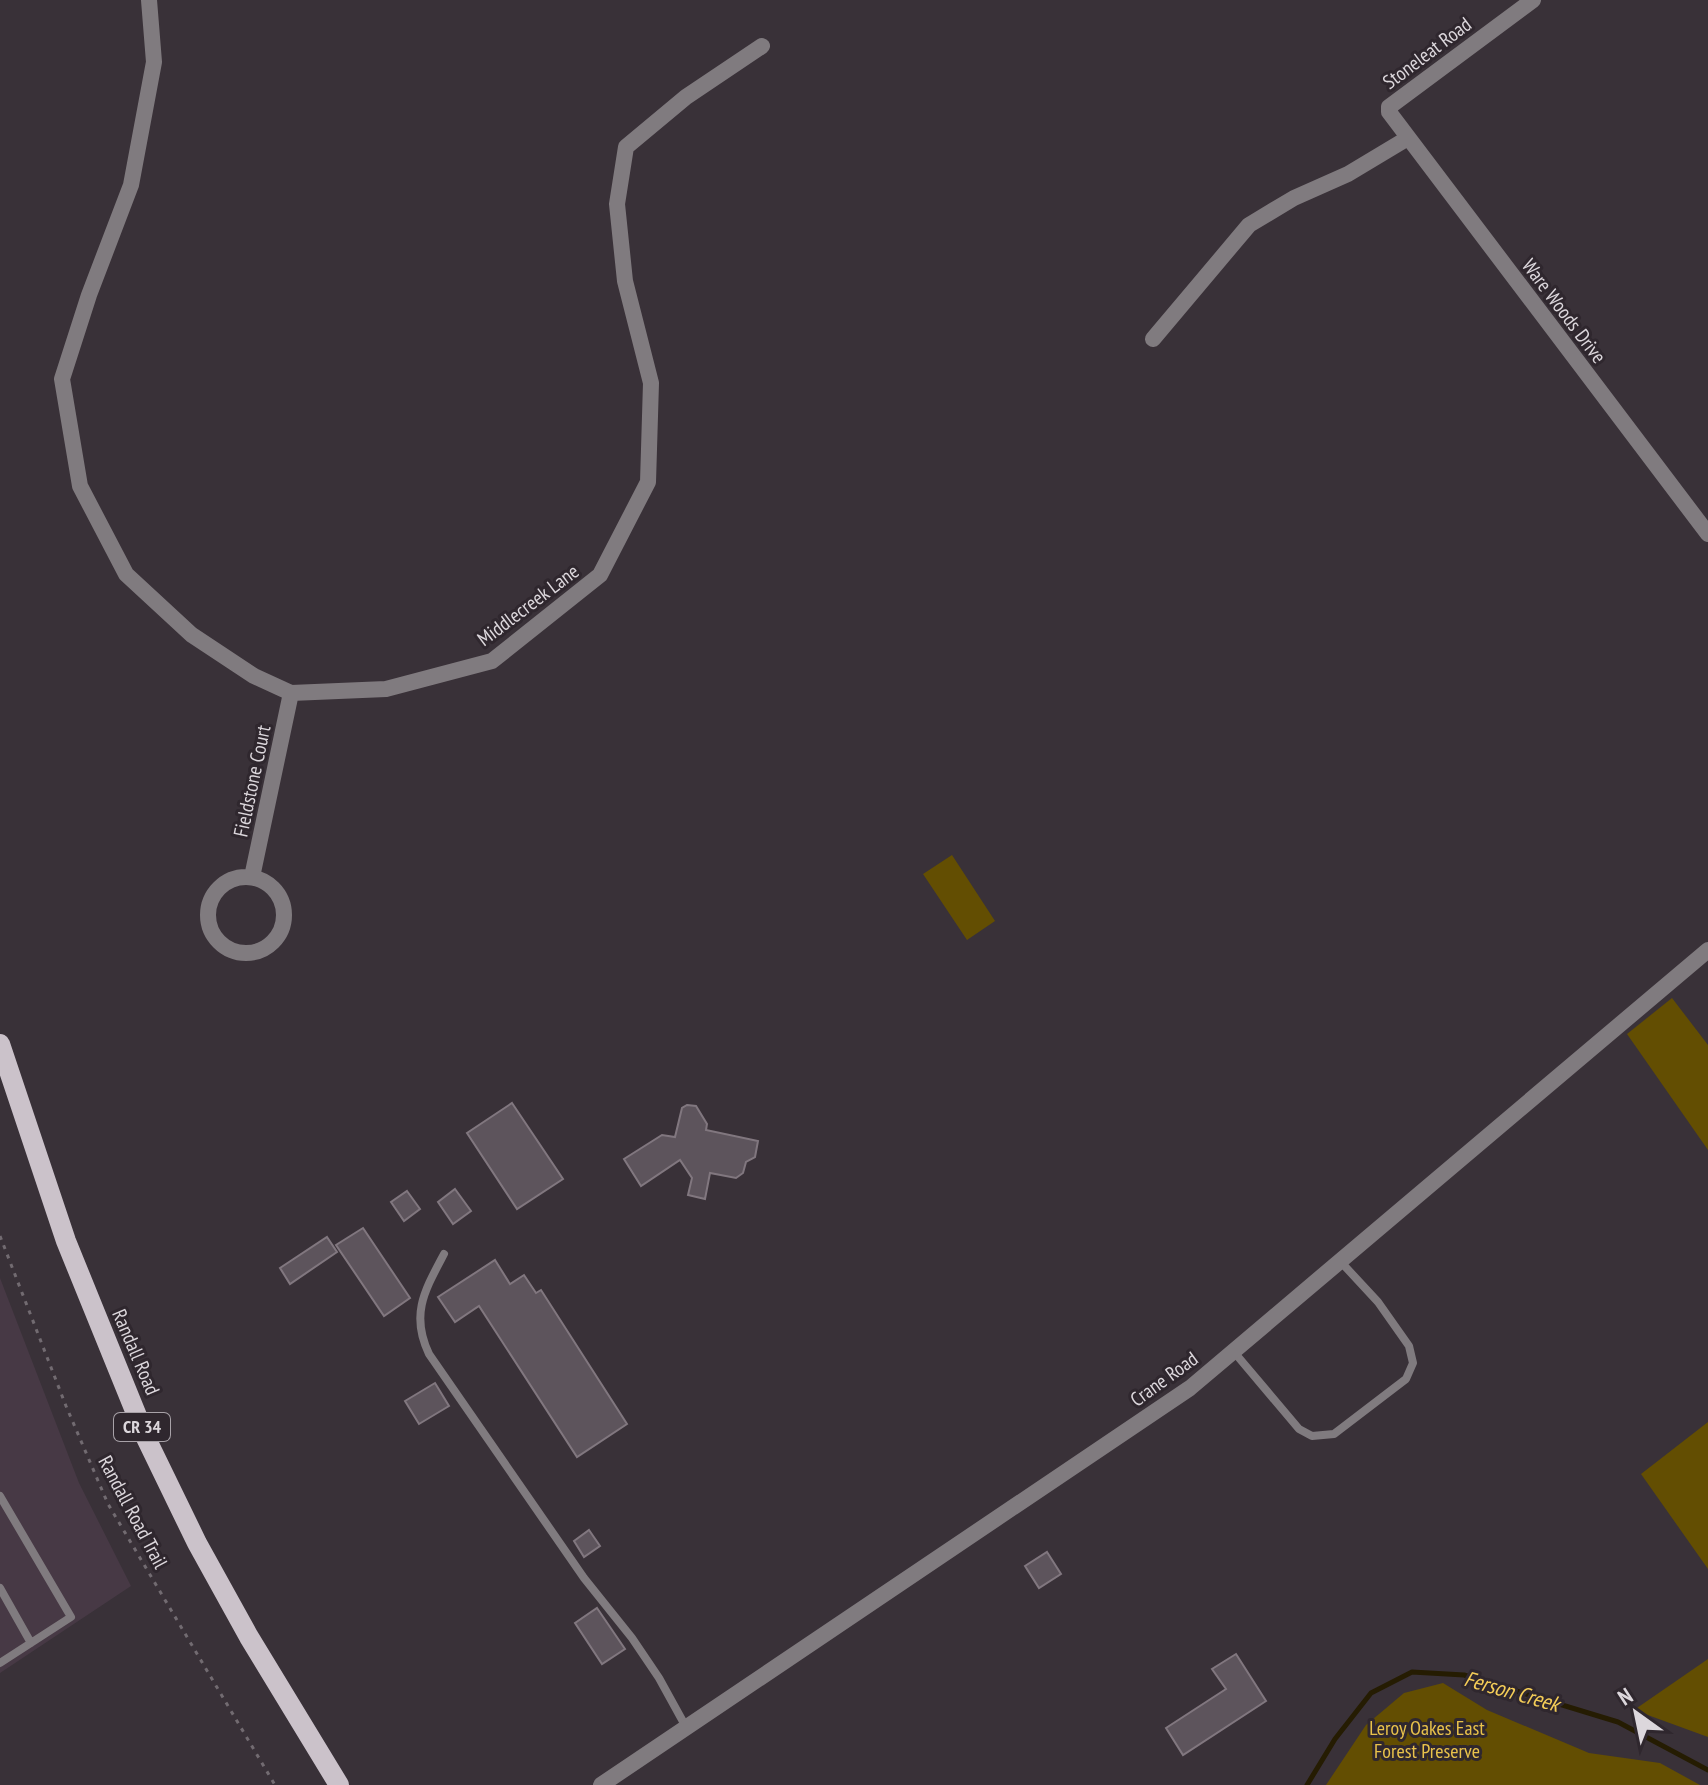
<svg xmlns="http://www.w3.org/2000/svg" width="1708" height="1785" font-family="'PT Sans Narrow',sans-serif">
  <style>
    .built { fill: #473945 }
    .green { fill: #634e02 }
    .lines { fill: none; stroke-linecap: round; stroke-linejoin: round }
    .stream { stroke: #251c02; stroke-width: 5 }
    .building { fill: #5d545c; stroke: #81777f; stroke-width: 2 }
    .path { stroke: #726b71; stroke-width: 3; stroke-dasharray: 4 6; stroke-linecap: butt }
    .lane { stroke: #807b7f; stroke-width: 8 }
    .street { stroke: #807b7f; stroke-width: 16 }
    .primary { stroke: #cbc2ca; stroke-width: 20 }
    .labels { text-anchor: middle; stroke-width: 6; stroke-linejoin: round; paint-order: stroke }
    .shield { fill: #2f272e; stroke: #a8a2a8; stroke-width: 2 }
    .shield-label { font-size: 18px; font-weight: bold; fill: #dcd7dc }
    .street-label { font-size: 20px; fill: #dcd7dc; stroke: #2f272e }
    .park-label { font-size: 20px; fill: #e9c24b; stroke: #2f272e }
    .water-label { font-size: 22px; font-style: italic; fill: #f4cd58; stroke: #2f272e }
  </style>
  <rect width="100%" height="100%" fill="#393138"/>
  <path class="built" d="M0 1278 79 1483 131 1586 0 1673Z"/>
  <path class="green" d="M952 855 995 921 967 940 923 874Z
    M1672 998 1708 1045V1150L1627 1034Z
    M1708 1422V1569L1641 1474Z
    M1708 1659V1737L1634 1710Z
    M1443 1683 1487 1710 1589 1753 1660 1763 1700 1785H1326L1366 1725 1404 1693Z"/>
  <g class="lines">
    <path class="stream" d="M1307 1785 1335 1739 1371 1693 1412 1672 1464 1675 1618 1722 1708 1770"/>
  </g>
  <path class="building" d="M512 1103 563 1179 517 1209 467 1133Z
    M687 1105 696 1106 707 1124 706 1130 758 1141 755 1157 746 1162 743 1173 736 1178 710 1173 705 1199 688 1195 692 1178 680 1160 641 1186 624 1159 662 1135 675 1137 682 1108Z
    M455 1189 471 1211 453 1224 438 1202Z
    M407 1191 420 1209 404 1221 391 1202Z
    M363 1228 410 1298 384 1316 336 1245Z
    M327 1237 337 1252 290 1284 280 1268Z
    M495 1260 510 1284 524 1275 536 1293 541 1290 627 1424 577 1457 479 1306 455 1322 438 1297Z
    M435 1383 449 1406 419 1424 405 1401Z
    M589 1530 600 1546 584 1557 574 1541Z
    M1047 1552 1061 1574 1039 1588 1025 1566Z
    M597 1608 625 1649 602 1664 575 1623Z
    M1236 1654 1266 1701 1183 1755 1166 1728 1226 1689 1212 1669Z"/>
  <g class="lines">
    <path class="path" d="M0 1236 66 1406 108 1504 275 1785"/>
    <path class="lane" d="M444 1254C425 1290 410 1314 429 1354L584 1578 632 1638 659 1678 686 1727
      M1234 1352 1299 1429 1312 1436 1334 1434 1406 1379 1413 1363 1409 1346 1378 1302 1340 1261
      M0 1496 71 1617 0 1663
      M0 1588 31 1643"/>
    <path class="street" d="M149 0 154 62 131 185 89 295 62 379 80 486 126 574 192 635 254 676 291 693 386 689 492 661 600 575 648 482 651 383 625 281 617 204 626 147 686 97 762 46
      M1533 0 1389 107V112L1708 534
      M1153 339 1249 225 1294 198 1348 174 1408 138
      M252 877 291 693
      M208 915a38 38 0 1 1 76 0a38 38 0 1 1-76 0Z
      M601 1785 1190 1388 1708 950"/>
    <path class="primary" d="M0 1044 66 1241 146 1438 197 1543 249 1637 339 1785"/>
  </g>
  <g class="labels">
    <rect class="shield" x="114" y="1413" width="56" height="28" rx="6"/>
    <g class="shield-label">
      <text x="142" y="1433">CR 34</text>
    </g>
    <g class="street-label">
      <text transform="translate(1427 53) rotate(-37)" y="7">Stoneleat Road</text>
      <text transform="translate(1564 311) rotate(53)" y="7">Ware Woods Drive</text>
      <text transform="translate(528 605) rotate(-37)" y="7">Middlecreek Lane</text>
      <text transform="translate(252 781) rotate(-78)" y="7">Fieldstone Court</text>
      <text transform="translate(136 1352) rotate(67)" y="7">Randall Road</text>
      <text transform="translate(1164 1379) rotate(-36)" y="7">Crane Road</text>
      <text transform="translate(133 1512) rotate(62)" y="7">Randall Road Trail</text>
    </g>
    <g class="park-label">
      <text x="1427" y="1735">Leroy Oakes East<tspan x="1427" dy="23">Forest Preserve</tspan></text>
    </g>
    <g class="water-label">
      <text transform="translate(1512 1691) rotate(16)" y="8">Ferson Creek</text>
    </g>
  </g>
  <g transform="translate(1636 1713) rotate(327)" stroke="#2f272e" stroke-width="6" paint-order="stroke">
  <path d="M0-6L14 30L0 20L-14 30Z" fill="#dcd7dc"/>
  <text y="-12" font-size="22" font-weight="bold" text-anchor="middle" fill="#dcd7dc">N</text>
  </g>
</svg>
